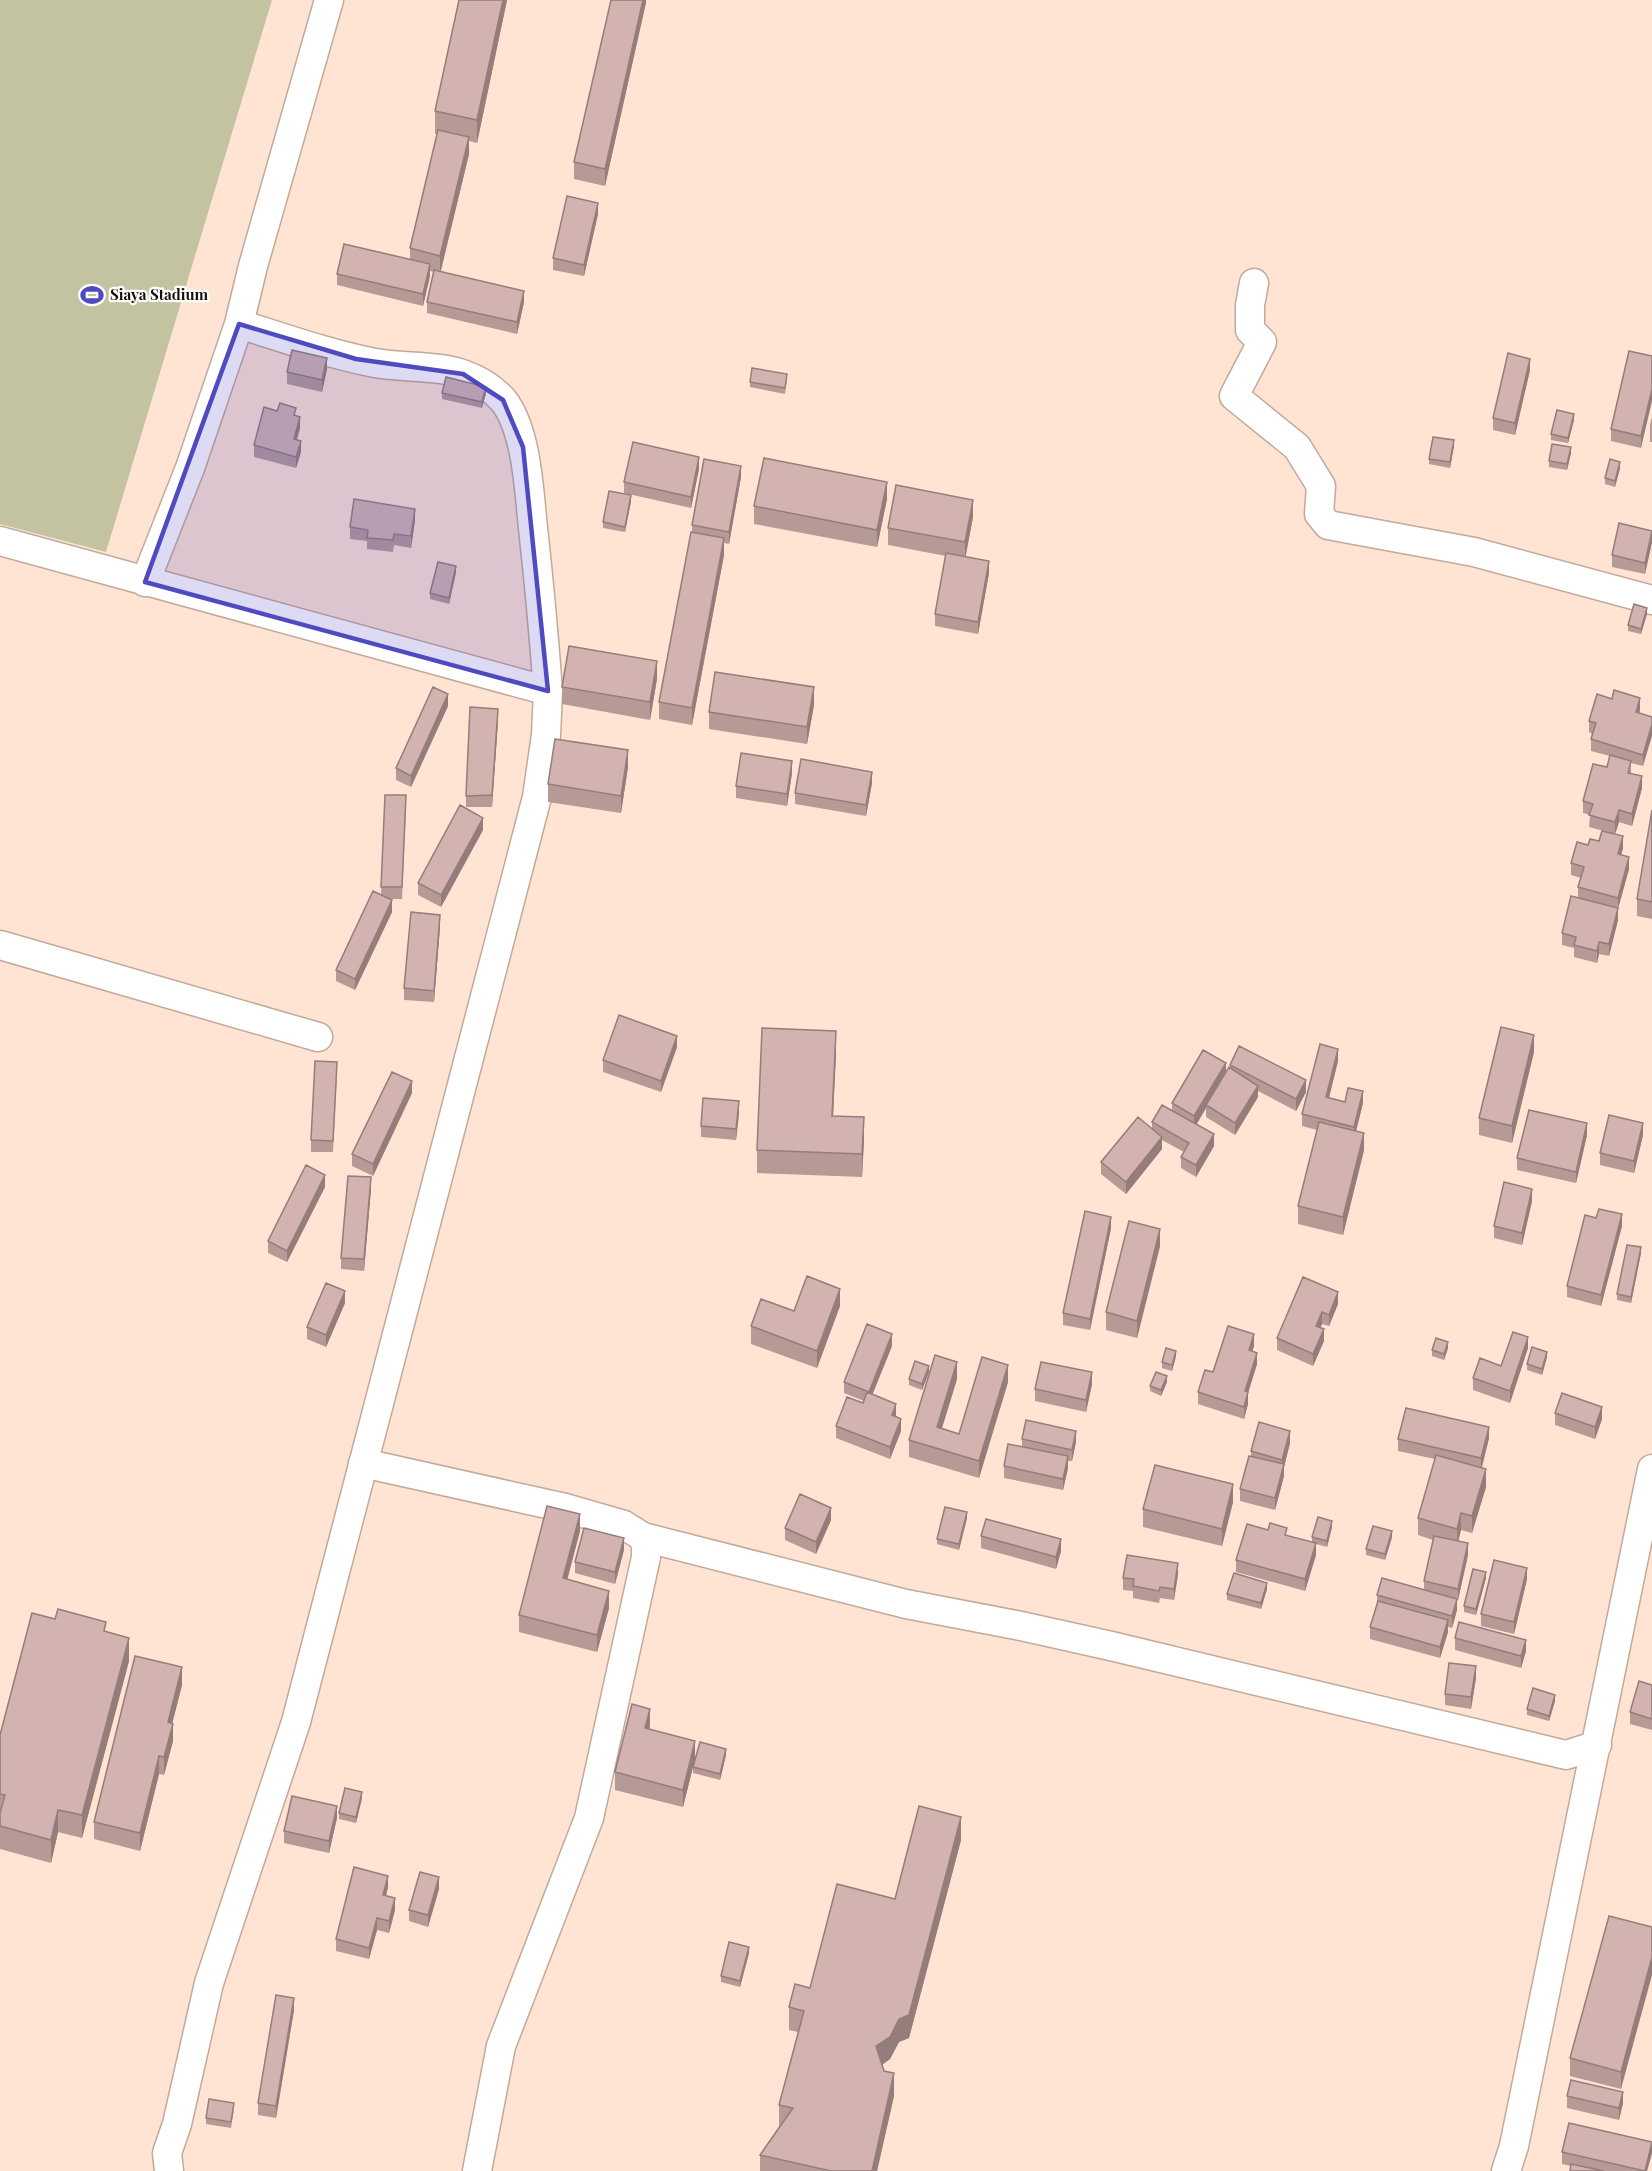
<svg xmlns="http://www.w3.org/2000/svg" width="1652" height="2171" font-family="'Playfair Display',serif">
  <style>
    .green { fill: #c3c3a1 }
    .lines { fill: none; stroke-linecap: round; stroke-linejoin: round }
    .street-casing { stroke: #c3a999; stroke-width: 31 }
    .street { stroke: #fff; stroke-width: 28 }
    .wall { fill: #b59a96 }
    .shaded-wall { fill: #947d7a }
    .building { fill: #d3b3af; stroke: #947d7a; stroke-width: 1.5 }
    .marked { fill: #504ac1; fill-opacity: 0.2; stroke: #504ac1; stroke-width: 4.5; stroke-linejoin: round }
    .labels { text-anchor: middle; stroke-width: 4.5; stroke-linejoin: round; paint-order: stroke }
    .poi-label { font-size: 15px; font-weight: bold; fill: #170f09; stroke: #fff; text-anchor: start }
  </style>
  <rect width="100%" height="100%" fill="#ffe4d3"/>
  <path class="green" d="M0 0H272L106 552 0 524Z"/>
  <g class="lines">
    <g class="street-casing">
      <path id="street" d="M1254 283 1250 305V330L1262 342 1234 396 1297 447 1321 486 1319 514 1328 525 1474 552 1652 600
        M239 324C284 338 329 354 375 363 403 368 441 365 465 375 479 380 493 389 503 400 527 430 529 491 533 528 539 582 544 637 548 691
        M0 541 548 691 546 735 537 797 296 1722 209 1983 177 2124 167 2153 169 2171
        M145 582 190 468 239 324 253 266 329 0
        M0 945 318 1037
        M363 1463 565 1508 624 1525 643 1537 646 1546V1557L589 1818 501 2046 477 2171
        M643 1537 906 1604 1016 1625 1111 1646 1566 1755 1597 1745
        M1506 2171 1514 2146 1652 1469"/>
    </g>
    <use href="#street" class="street"/>
  </g>
  <path class="wall" d="M507 0 477 143 469 141V154L441 271 524 302 517 334 427 313V302L434 272 430 271V276L423 306 337 285V274L410 260V248L437 134H435V111Z
    M646 0 605 186 574 179V162Z
    M598 214 584 276 553 270V258Z
    M1652 356 1641 448 1611 441V429Z
    M327 369 322 392 287 384V372Z
    M1530 370 1515 435 1493 430V418Z
    M787 380 785 394 750 387V382Z
    M442 393H486L482 408 442 399Z
    M296 415 300 428 297 439 301 452 296 468 254 457V445Z
    M1652 417V442H1650V424Z
    M1574 420 1568 443 1551 440V434Z
    M1454 446 1450 468 1429 464V459Z
    M1571 453 1567 470 1549 467V461Z
    M1620 468 1615 487 1605 484V478Z
    M699 469 691 508 624 493V482Z
    M741 477 729 544 724 543V555L692 725 659 719V702L692 532V525Z
    M887 499 877 547 754 524V506Z
    M631 501 625 532 603 528V522Z
    M973 517 965 557 989 573 978 634 935 626V614L946 556 888 545V528Z
    M415 520 411 548 394 545 393 552 367 549V541L350 539V527Z
    M1652 542 1645 574 1612 567V555Z
    M456 572 449 604 430 599V593Z
    M1647 614 1641 634 1628 631V625Z
    M657 679 650 720 562 704V687Z
    M814 705 807 744 709 729V712Z
    M448 706 411 787 396 780V768Z
    M1640 710 1639 713 1652 717 1643 766 1631 763V773L1642 788 1632 826 1619 822 1615 834 1589 827 1590 815 1583 813V801L1607 767 1610 756 1591 751V739L1592 734 1589 732V721Z
    M498 721 492 807H466V796Z
    M628 767 621 813 548 802V784Z
    M792 773 787 806 736 798V786Z
    M872 783 866 816 795 804V793Z
    M385 795 406 807 402 899H388L392 912 355 990 336 981V970L381 895Z
    M1652 810V919L1637 916V899Z
    M483 830 441 907 418 895V883Z
    M1588 845 1623 848 1621 855 1629 869 1618 908V920L1609 956 1599 954 1597 963 1574 957V948L1562 945V933L1578 898V887L1581 878 1571 875V863Z
    M440 927 434 1002 404 1000V988Z
    M677 1047 661 1092 603 1072V1060Z
    M1534 1052 1512 1143 1479 1135V1118Z
    M836 1054 833 1116 864 1140 862 1177 757 1173V1150Z
    M1338 1061 1329 1098 1345 1102 1363 1103 1356 1131 1364 1150 1343 1235 1298 1224V1206L1317 1130 1302 1126V1114Z
    M1230 1065 1306 1092 1296 1111 1258 1091V1097L1235 1135 1206 1117V1108L1197 1124 1214 1146 1196 1177 1181 1168V1157L1184 1152 1162 1140V1149L1126 1194 1101 1174V1162L1152 1129V1122L1172 1110V1103L1226 1073 1230 1068Z
    M337 1073 333 1152H311V1140Z
    M412 1093 373 1176 352 1166V1154Z
    M739 1113 736 1140 701 1137V1126Z
    M1587 1135 1576 1183 1517 1170V1158Z
    M1643 1135 1634 1173 1600 1165V1153Z
    M325 1187 287 1262 268 1253V1241Z
    M371 1189 364 1271 341 1269V1258Z
    M1532 1201 1522 1245 1494 1238V1226Z
    M1596 1218 1622 1226 1601 1306 1567 1297V1286Z
    M1111 1228 1090 1330 1063 1325V1313Z
    M1160 1246 1137 1338 1106 1330V1312Z
    M1641 1253 1631 1303 1617 1300V1294Z
    M345 1303 326 1347 307 1339V1327Z
    M1338 1304 1329 1326 1322 1324 1320 1328 1324 1341 1313 1366 1277 1350V1338Z
    M840 1306 817 1368 751 1344V1326L794 1311Z
    M892 1346 872 1395 896 1416V1417L901 1431 890 1459 836 1438V1426L863 1403 864 1401 844 1393V1382Z
    M1254 1346 1252 1351 1257 1364 1248 1393V1404L1244 1419 1198 1404V1392L1213 1372Z
    M1448 1348 1444 1360 1432 1356V1350Z
    M1528 1348 1510 1403 1473 1390V1378L1501 1366Z
    M1176 1356 1172 1371 1162 1368V1362Z
    M1547 1357 1542 1375 1527 1370V1364Z
    M929 1372 922 1390 909 1385V1379Z
    M957 1379 942 1428 959 1434 1008 1382 979 1478 909 1457V1440Z
    M1167 1382 1161 1396 1150 1391V1386Z
    M1092 1384 1086 1412 1035 1401V1389Z
    M1555 1413 1602 1419 1595 1439 1555 1425Z
    M1489 1438 1482 1468 1486 1487 1472 1533 1461 1530 1458 1541 1468 1555 1458 1600H1457V1610L1452 1628 1448 1627V1632L1440 1658 1370 1639V1627L1377 1605V1595L1424 1590V1581L1433 1540 1418 1535V1518L1435 1459 1398 1451V1439Z
    M1022 1439 1076 1442 1072 1461H1068V1468L1063 1490 1004 1478V1466L1022 1447Z
    M1290 1443 1284 1467V1476L1275 1510 1240 1501V1489L1251 1456V1451Z
    M1233 1502 1222 1546 1143 1527V1509Z
    M967 1518 959 1550 937 1544V1539Z
    M831 1520 816 1554 785 1540V1528Z
    M1332 1527 1327 1547 1316 1544V1555L1305 1591 1236 1572V1560L1312 1542V1537Z
    M580 1531 567 1579 609 1608 597 1652 519 1632V1615Z
    M981 1536 1061 1551 1056 1569 981 1548Z
    M1392 1537 1385 1560 1366 1555V1549Z
    M624 1550 615 1584 575 1573V1562Z
    M1178 1574 1174 1600 1160 1598 1159 1603 1133 1598V1591L1123 1590V1578Z
    M1486 1578 1476 1615 1464 1612V1606Z
    M1527 1579 1514 1634 1481 1626V1614Z
    M1267 1589 1261 1609 1227 1600V1594Z
    M106 1632 129 1661 82 1838 58 1832 51 1863 0 1849V1735Z
    M1455 1638 1526 1651 1521 1668 1455 1650Z
    M1476 1678 1471 1709 1445 1705V1694Z
    M182 1685 172 1724 173 1741 164 1775 159 1774 140 1851 94 1839V1822Z
    M1652 1685V1730L1630 1724V1712Z
    M1555 1701 1549 1721 1527 1715V1709Z
    M650 1726 649 1729 695 1759 683 1807 615 1790V1772Z
    M726 1755 720 1780 693 1773V1767Z
    M362 1798 356 1823 339 1819V1813Z
    M337 1818 329 1853 284 1843V1831Z
    M961 1840 909 2038 899 2042 890 2059 882 2065 894 2096 877 2171H760V2155L779 2127V2105L798 2032 789 2030V2007L810 1988 895 1899Z
    M388 1887 386 1896 395 1910 389 1933 377 1930 369 1959 336 1951V1939Z
    M439 1889 428 1927 409 1921V1910Z
    M1652 1927 1621 2089 1570 2076V2058Z
    M749 1953 740 1987 721 1982V1976Z
    M294 2010 276 2118 258 2115V2103Z
    M1567 2096 1623 2103 1619 2120 1567 2108Z
    M234 2109 231 2128 206 2124V2118Z
    M1562 2152 1652 2153 1647 2171H1570L1571 2166 1562 2164Z"/>
  <path class="shaded-wall" d="M503 0H507L477 143V120Z
    M643 0H646V3L605 186V169Z
    M469 137V154L440 273V256Z
    M598 203V214L584 276V265Z
    M430 264V276L423 306V294Z
    M524 291V302L517 334V322Z
    M327 358V369L322 392V380Z
    M1530 359V370L1515 435V423Z
    M486 387V393L482 408V402Z
    M1652 389V401L1641 448V436Z
    M1574 414V420L1568 443V438Z
    M300 417V428L294 450V439Z
    M1454 440V446L1450 468V462Z
    M301 441V452L296 468V457Z
    M1571 447V453L1567 470V464Z
    M699 457V469L691 508V497Z
    M1620 462V468L1615 487V481Z
    M741 466V477L729 544V532Z
    M887 482V499L877 547V530Z
    M631 495V501L625 532V527Z
    M973 500V517L965 560V542Z
    M415 509V520L411 548V536Z
    M1652 531V542L1645 574V563Z
    M724 538V555L692 725V708Z
    M989 561V573L978 634V622Z
    M456 566V572L449 604V598Z
    M1647 608V614L1641 634V629Z
    M657 661V679L650 720V702Z
    M814 687V705L807 744V727Z
    M448 694V706L411 787V776Z
    M1640 698V710L1636 723V712Z
    M498 709V721L492 807V795Z
    M1652 724V736L1643 766V755Z
    M628 750V767L621 813V796Z
    M792 761V773L787 806V794Z
    M872 772V783L866 816V805Z
    M1642 776V788L1632 826V814Z
    M1619 810V822L1615 834V822Z
    M483 818V830L441 907V895Z
    M1623 836V848L1618 866V854Z
    M1629 857V869L1618 909V898Z
    M392 900V912L355 990V979Z
    M1618 908V920L1609 956V944Z
    M440 915V927L434 1002V991Z
    M1599 942V954L1597 963V951Z
    M836 1031V1054L832 1139V1116Z
    M1534 1035V1052L1512 1143V1126Z
    M677 1036V1047L661 1092V1081Z
    M1338 1049V1061L1326 1109V1097Z
    M1226 1063V1075L1206 1105V1108L1194 1128V1116Z
    M1306 1080V1092L1296 1111V1099Z
    M412 1081V1093L373 1176V1164Z
    M1258 1086V1097L1235 1135V1123Z
    M1363 1091V1103L1354 1139V1127Z
    M739 1101V1113L736 1140V1129Z
    M864 1117V1140L862 1177V1154Z
    M1587 1123V1135L1576 1183V1172Z
    M1643 1123V1135L1634 1173V1161Z
    M1364 1133V1150L1343 1235V1217Z
    M1214 1134V1146L1196 1177V1165Z
    M1162 1137V1149L1126 1194V1182Z
    M325 1175V1187L287 1262V1251Z
    M371 1177V1189L364 1271V1259Z
    M1532 1189V1201L1522 1245V1233Z
    M1622 1214V1226L1601 1306V1295Z
    M1111 1217V1228L1090 1330V1319Z
    M1160 1229V1246L1137 1338V1321Z
    M1641 1247V1253L1631 1303V1297Z
    M840 1289V1306L817 1368V1351Z
    M345 1291V1303L326 1347V1335Z
    M1338 1292V1304L1329 1326V1315Z
    M1322 1312V1324L1316 1338V1326Z
    M1324 1329V1341L1313 1366V1354Z
    M892 1334V1346L869 1403V1392Z
    M1254 1334V1346L1249 1362V1350Z
    M1528 1337V1348L1510 1403V1391Z
    M1448 1342V1348L1444 1360V1354Z
    M1176 1351V1356L1172 1371V1365Z
    M1547 1352V1357L1542 1375V1369Z
    M1257 1353V1364L1248 1393V1404L1244 1419 1245 1391Z
    M957 1362V1379L937 1444V1427Z
    M1008 1365V1382L979 1478V1461Z
    M929 1366V1372L922 1390V1384Z
    M1092 1372V1384L1086 1412V1400Z
    M1167 1376V1382L1161 1396V1390Z
    M896 1404V1416L892 1427V1415Z
    M1602 1407V1419L1595 1439V1427Z
    M901 1419V1431L890 1459V1447Z
    M1489 1427V1438L1481 1469V1458Z
    M1076 1431V1442L1072 1461V1450Z
    M1290 1431V1443L1284 1467V1476L1275 1510V1498L1282 1469V1460Z
    M1068 1456V1468L1063 1490V1479Z
    M1486 1469V1487L1472 1533V1516Z
    M1233 1484V1502L1222 1546V1529Z
    M831 1508V1520L816 1554V1542Z
    M967 1512V1518L959 1550V1544Z
    M1461 1513V1530L1457 1547V1529Z
    M580 1514V1531L563 1596V1578Z
    M1332 1521V1527L1327 1547V1541Z
    M1392 1531V1537L1385 1560V1554Z
    M624 1538V1550L615 1584V1572Z
    M1061 1539V1551L1056 1569V1557Z
    M1316 1543V1555L1305 1591V1579Z
    M1468 1543V1555L1458 1600V1589Z
    M1178 1563V1574L1174 1600V1589Z
    M1527 1568V1579L1514 1634V1622Z
    M1486 1572V1578L1476 1615V1609Z
    M1267 1583V1589L1261 1609V1603Z
    M609 1591V1608L597 1652V1635Z
    M1457 1599V1610L1452 1628V1616Z
    M1448 1620V1632L1440 1658V1647Z
    M129 1638V1661L82 1838V1815Z
    M1526 1640V1651L1521 1668V1656Z
    M1476 1666V1678L1471 1709V1697Z
    M182 1667V1685L168 1740V1722Z
    M1555 1695V1701L1549 1721V1716Z
    M650 1709V1726L645 1746V1728Z
    M173 1724V1741L164 1775V1757Z
    M695 1741V1759L683 1807V1790Z
    M726 1749V1755L720 1780V1774Z
    M159 1756V1774L140 1851V1833Z
    M362 1792V1798L356 1823V1817Z
    M337 1806V1818L329 1853V1841Z
    M58 1810V1832L51 1863V1840Z
    M961 1817V1840L909 2038 899 2042 890 2059 876 2069V2046Z
    M388 1876V1887L383 1907V1895Z
    M439 1877V1889L428 1927V1915Z
    M395 1898V1910L389 1933V1921Z
    M377 1918V1930L369 1959V1948Z
    M749 1947V1953L740 1987V1981Z
    M1652 1957V1975L1621 2089V2072Z
    M294 1998V2010L276 2118V2106Z
    M894 2073V2096L877 2171H872Z
    M1623 2092V2103L1619 2120V2108Z
    M1652 2142V2153L1647 2171H1645Z"/>
  <path class="building" d="M459 0H503L477 120 435 111Z
    M611 0H643L605 169 574 162Z
    M438 130 469 137 440 256 410 248Z
    M567 196 598 203 584 265 553 258Z
    M344 244 430 264 423 294 337 274Z
    M434 270 524 291 517 322 427 302Z
    M292 350 327 358 322 380 287 372Z
    M1629 351 1652 356V389L1641 436 1611 429Z
    M1508 353 1530 359 1515 423 1493 418Z
    M752 368 787 374 785 388 750 382Z
    M446 377 486 387 482 402 442 393Z
    M280 403 296 408 294 415 300 417 294 439 301 441 296 457 254 445 264 407 277 411Z
    M1557 410 1574 414 1568 438 1551 434Z
    M1433 437 1454 440 1450 462 1429 459Z
    M633 442 699 457 691 497 624 482Z
    M1552 444 1571 447 1567 464 1549 461Z
    M764 458 887 482 877 530 754 506Z
    M704 459 741 466 729 532 692 525Z
    M1610 459 1620 462 1615 481 1605 478Z
    M896 485 973 500 965 542 888 528Z
    M609 491 631 495 625 527 603 522Z
    M354 499 415 509 411 536 394 534 393 540 367 538 368 530 350 527Z
    M1619 523 1652 531 1645 563 1612 555Z
    M691 532 724 538 692 708 659 702Z
    M946 553 989 561 978 622 935 614Z
    M438 562 456 566 449 598 430 593Z
    M1634 604 1647 608 1641 629 1628 625Z
    M569 646 657 661 650 702 562 687Z
    M715 672 814 687 807 727 709 712Z
    M433 687 448 694 411 776 396 768Z
    M1614 690 1640 698 1636 712 1652 717V724L1643 755 1591 739 1596 723 1589 721 1597 694 1612 699Z
    M470 707 498 709 492 795 466 796Z
    M555 739 628 750 621 796 548 784Z
    M741 753 792 761 787 794 736 786Z
    M1610 755 1631 761 1628 773 1642 776 1632 814 1619 810 1615 822 1589 815 1593 804 1583 801 1593 764 1607 767Z
    M801 759 872 772 866 805 795 793Z
    M385 795H406L402 887H381Z
    M460 805 483 818 441 895 418 883Z
    M1652 810V902L1637 899Z
    M1602 831 1623 836 1618 854 1629 857 1618 898 1578 887 1584 867 1571 863 1577 842 1588 845 1590 839 1599 841Z
    M373 891 392 900 355 979 336 970Z
    M1571 896 1618 908 1609 944 1599 942 1597 951 1574 945 1576 937 1562 933Z
    M411 912 440 915 434 991 404 988Z
    M619 1015 677 1036 661 1081 603 1060Z
    M1501 1027 1534 1035 1512 1126 1479 1118Z
    M762 1028 836 1031 832 1116 864 1117 862 1154 757 1150Z
    M1320 1044 1338 1049 1326 1097 1345 1102 1348 1088 1363 1091 1354 1127 1302 1114Z
    M1239 1046 1306 1080 1296 1099 1230 1065Z
    M1203 1050 1226 1063 1194 1116 1172 1103Z
    M315 1061 337 1062 333 1141 311 1140Z
    M1229 1067 1258 1086 1235 1123 1206 1105Z
    M392 1072 412 1081 373 1164 352 1154Z
    M703 1098 739 1101 736 1129 701 1126Z
    M1162 1105 1214 1134 1196 1165 1181 1157 1189 1143 1152 1122Z
    M1529 1110 1587 1123 1576 1172 1517 1158Z
    M1609 1115 1643 1123 1634 1161 1600 1153Z
    M1138 1117 1162 1137 1126 1182 1101 1162Z
    M1319 1122 1364 1133 1343 1217 1298 1206Z
    M306 1165 325 1175 287 1251 268 1241Z
    M348 1176 371 1177 364 1259 341 1258Z
    M1504 1182 1532 1189 1522 1233 1494 1226Z
    M1599 1209 1622 1214 1601 1295 1567 1286 1585 1215 1596 1218Z
    M1085 1211 1111 1217 1090 1319 1063 1313Z
    M1129 1221 1160 1229 1137 1321 1106 1312Z
    M1627 1245 1641 1247 1631 1297 1617 1294Z
    M807 1276 840 1289 817 1351 751 1326 761 1299 794 1311Z
    M1303 1277 1338 1292 1329 1315 1322 1312 1316 1326 1324 1329 1313 1354 1277 1338Z
    M326 1283 345 1291 326 1335 307 1327Z
    M867 1324 892 1334 869 1392 844 1382Z
    M1228 1326 1254 1334 1249 1350 1257 1353 1245 1391 1248 1392 1244 1407 1198 1392 1205 1370 1213 1372Z
    M1513 1332 1528 1337 1510 1391 1473 1378 1480 1358 1501 1366Z
    M1436 1338 1448 1342 1444 1354 1432 1350Z
    M1532 1347 1547 1352 1542 1369 1527 1364Z
    M1166 1348 1176 1351 1172 1365 1162 1362Z
    M935 1355 957 1362 937 1427 959 1434 982 1357 1008 1365 979 1461 909 1440Z
    M915 1361 929 1366 922 1384 909 1379Z
    M1041 1362 1092 1372 1086 1400 1035 1389Z
    M1156 1372 1167 1376 1161 1390 1150 1386Z
    M867 1392 896 1404 892 1415 901 1419 890 1447 836 1426 847 1397 863 1403Z
    M1562 1393 1602 1407 1595 1427 1555 1413Z
    M1406 1408 1489 1427 1481 1458 1398 1439Z
    M1026 1420 1076 1431 1072 1450 1022 1439Z
    M1259 1422 1290 1431 1282 1460 1251 1451Z
    M1008 1444 1068 1456 1063 1479 1004 1466Z
    M1436 1455 1486 1469 1472 1516 1461 1513 1457 1529 1418 1518Z
    M1249 1456 1284 1464 1275 1498 1240 1489Z
    M1155 1465 1233 1484 1222 1529 1143 1509Z
    M800 1494 831 1508 816 1542 785 1528Z
    M547 1506 580 1514 563 1578 609 1591 597 1635 519 1615Z
    M945 1507 967 1512 959 1544 937 1539Z
    M1318 1517 1332 1521 1327 1541 1312 1537Z
    M986 1519 1061 1539 1056 1557 981 1536Z
    M1270 1523 1287 1528 1285 1535 1316 1543 1305 1579 1236 1560 1247 1524 1268 1530Z
    M1373 1526 1392 1531 1385 1554 1366 1549Z
    M584 1528 624 1538 615 1572 575 1562Z
    M1434 1536 1468 1543 1458 1589 1424 1581Z
    M1127 1555 1178 1563 1174 1589 1160 1587 1159 1591 1133 1586 1134 1579 1123 1578Z
    M1494 1560 1527 1568 1514 1622 1481 1614Z
    M1473 1569 1486 1572 1476 1609 1464 1606Z
    M1234 1573 1267 1583 1261 1603 1227 1594Z
    M1382 1578 1457 1599 1452 1616 1377 1595Z
    M1378 1601 1448 1620 1440 1647 1370 1627Z
    M58 1609 106 1622 104 1631 129 1638 82 1815 58 1810 51 1840 0 1826V1813L5 1795 0 1794V1735L32 1613 55 1619Z
    M1459 1622 1526 1640 1521 1656 1455 1638Z
    M135 1656 182 1667 168 1722 173 1724 164 1757 159 1756 140 1833 94 1822Z
    M1449 1663 1476 1666 1471 1697 1445 1694Z
    M1639 1681 1652 1685V1719L1630 1712Z
    M1533 1688 1555 1695 1549 1716 1527 1709Z
    M632 1704 650 1709 645 1728 695 1741 683 1790 615 1772Z
    M700 1742 726 1749 720 1774 693 1767Z
    M345 1788 362 1792 356 1817 339 1813Z
    M292 1796 337 1806 329 1841 284 1831Z
    M919 1806 961 1817 909 2015 899 2019 890 2037 876 2046 884 2071 894 2073 872 2171H831L760 2155 793 2108 779 2105 804 2011 789 2007 795 1984 810 1988 837 1884 895 1899Z
    M354 1867 388 1876 383 1895 395 1898 389 1921 377 1918 369 1948 336 1939Z
    M420 1872 439 1877 428 1915 409 1910Z
    M1609 1916 1652 1927V1957L1621 2072 1570 2058Z
    M729 1942 749 1947 740 1981 721 1976Z
    M276 1995 294 1998 276 2106 258 2103Z
    M1571 2080 1623 2092 1619 2108 1567 2096Z
    M209 2099 234 2103 231 2122 206 2118Z
    M1569 2123 1652 2142 1645 2171 1562 2152Z
    M1571 2164 1604 2171H1570Z"/>
  <path class="marked" d="M239 324 356 359 463 374 503 400 523 447 548 691 145 582Z"/>
  <defs>
    <g id="stadium-bare" transform="scale(1.8)"><path d="M0-5a6.5 5 0 1 0 0 10a6.5 5 0 1 0 0-10ZM-3.5-1.8h7v3.6h-7Z" fill="#504ac1" stroke="#fff" stroke-width="2.5" paint-order="stroke"/></g>
  </defs>
  <g fill-rule="evenodd">
    <use href="#stadium-bare" x="92" y="295"/>
  </g>
  <g class="labels">
    <g class="poi-label">
      <text x="110" y="300">Siaya Stadium</text>
    </g>
  </g>
</svg>
